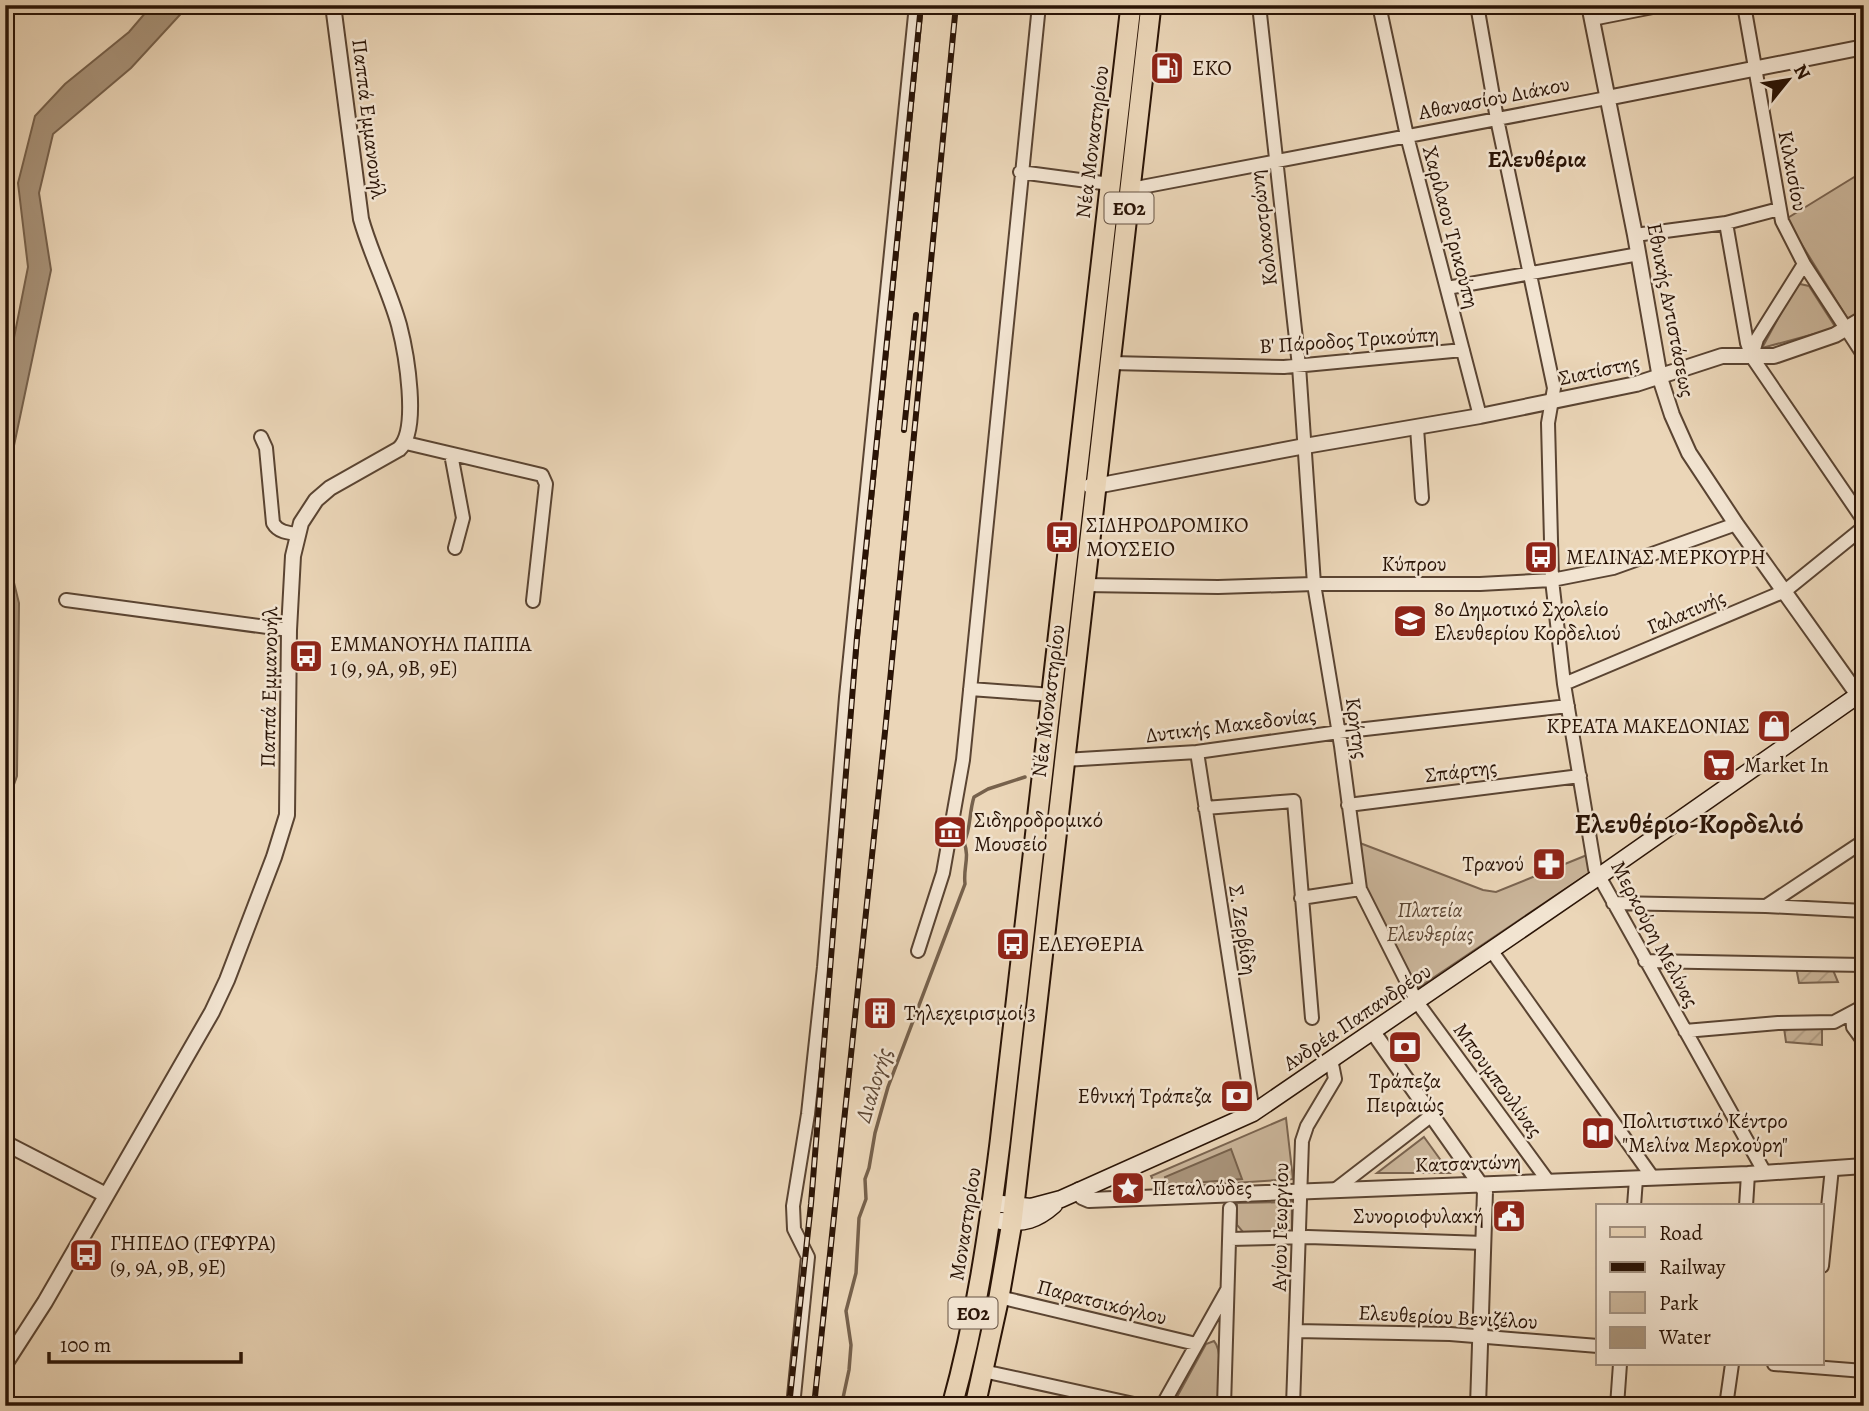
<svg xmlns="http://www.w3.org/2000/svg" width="1869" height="1411" font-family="Alegreya,serif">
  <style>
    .green { fill: #cab59a; stroke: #7a6450; stroke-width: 2 }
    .garden { fill: url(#garden-furrows); stroke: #7a6450; stroke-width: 2 }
    .water { fill: #a9947b; stroke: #76614c; stroke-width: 2 }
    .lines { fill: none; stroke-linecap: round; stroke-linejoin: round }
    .stream { stroke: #76614c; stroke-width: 3.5 }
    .minor-casing { stroke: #5a4432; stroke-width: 16 }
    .tertiary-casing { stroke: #5a4432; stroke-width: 18 }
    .secondary-casing { stroke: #2a1406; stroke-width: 19 }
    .primary-casing { stroke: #2a1406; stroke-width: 23 }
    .minor { stroke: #f2e4d1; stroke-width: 12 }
    .tertiary { stroke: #f2e4d1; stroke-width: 14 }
    .secondary { stroke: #f2e4d1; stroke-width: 16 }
    .primary { stroke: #ebd6b8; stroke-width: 19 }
    .rail-casing { stroke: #2a1406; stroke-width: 6 }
    .rail { stroke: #f2e4d1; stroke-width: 3.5; stroke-dasharray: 10; stroke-linecap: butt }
    .labels { text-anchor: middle; stroke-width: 5; stroke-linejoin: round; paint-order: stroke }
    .shield { fill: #f2e4d1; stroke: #665243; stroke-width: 2 }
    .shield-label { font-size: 19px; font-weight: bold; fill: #2a1406 }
    .poi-label { font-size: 21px; fill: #2a1406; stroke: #f2e4d1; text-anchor: start }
    .street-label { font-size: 21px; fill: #2a1406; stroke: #f2e4d1 }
    .park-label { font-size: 21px; font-style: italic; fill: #5a4432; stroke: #f2e4d1 }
    .water-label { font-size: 23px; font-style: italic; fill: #5d4735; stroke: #f2e4d1 }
    .quarter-label { font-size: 24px; font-weight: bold; fill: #2a1406; stroke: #f2e4d1 }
    .district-label { font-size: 28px; font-weight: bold; fill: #2a1406; stroke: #f2e4d1 }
  </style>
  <defs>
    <pattern id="garden-furrows" width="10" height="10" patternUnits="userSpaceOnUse" patternTransform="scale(1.75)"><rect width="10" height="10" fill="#cab59a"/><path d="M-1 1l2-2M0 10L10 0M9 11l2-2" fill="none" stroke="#ae9b83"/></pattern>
  </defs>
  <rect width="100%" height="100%" fill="#ebd6b8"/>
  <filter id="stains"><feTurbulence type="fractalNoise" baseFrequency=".00286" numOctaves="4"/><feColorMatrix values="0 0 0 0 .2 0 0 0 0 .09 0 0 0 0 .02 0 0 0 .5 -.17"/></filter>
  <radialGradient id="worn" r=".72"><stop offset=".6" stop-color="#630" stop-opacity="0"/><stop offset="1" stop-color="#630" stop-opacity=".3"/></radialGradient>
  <path class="green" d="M1864 171V312L1849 321 1786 219Z
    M1800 284 1809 286 1836 328 1762 348 1794 289Z
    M1352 840 1483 890 1496 892 1592 853 1595 869 1412 992 1360 889Z
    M1286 1118 1293 1179 1157 1188 1151 1176Z
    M1424 1137 1450 1173H1377Z
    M1292 1202V1231L1243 1232 1237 1225V1203Z
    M1214 1341C1224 1352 1218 1390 1218 1406H1172L1206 1344Z"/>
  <path class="garden" d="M1796 967 1833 970 1838 982 1799 983Z
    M1822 1027V1045L1786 1042 1784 1028Z"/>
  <path class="water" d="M152 5H189L131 68 53 134 39 193 51 270 12 455 5 514V383L28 267 18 183 35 116 65 84 129 32Z
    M5 546 19 603 17 776 5 810Z
    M1231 1149 1242 1179 1167 1185 1165 1177Z"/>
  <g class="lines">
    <path class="stream" d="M844 1406 843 1398 849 1370 851 1345 846 1311 856 1273 859 1218 866 1199 865 1179 869 1168 875 1133 888 1087 965 884C963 867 970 858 964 842 971 829 969 812 974 797L988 789 1025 777"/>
    <g class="minor-casing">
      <path id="minor" d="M1259 5 1299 366 1314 584 1341 746 1360 889 1417 1002 1548 1181
        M1379 5 1407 136 1480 416
        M1477 5 1497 119 1554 388 1548 423 1552 580 1564 684 1595 869 1765 1173
        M1744 5 1782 221 1804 264 1864 356
        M1592 19 1663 5
        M1020 172 1110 184
        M1131 189 1607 98
        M1726 223 1747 343 1752 357 1864 521
        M1635 235 1726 223 1779 209
        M1447 288 1639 254
        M1752 356 1757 339 1804 264
        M1111 363 1284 367 1463 350
        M1417 428 1422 498
        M261 437 266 448 273 523C278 532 288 533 298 534
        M406 443 542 475 546 484 533 601
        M451 454 463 518 455 548
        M1084 585 1218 587 1314 584H1480L1552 580 1613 568 1736 524
        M66 600 289 630
        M1564 684 1785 591 1864 527
        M970 689 1052 695
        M1197 752 1253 1113
        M1064 760 1197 752 1339 732 1568 706
        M1348 805 1580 776
        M1205 808 1294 801 1312 1018
        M1301 898 1360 889
        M1613 903 1766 906 1864 841
        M1766 906 1864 911
        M1491 950 1653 1178
        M918 951 943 873 963 760 1039 5
        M1645 961 1864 965
        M1852 1013 1853 1027 1864 1042
        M1685 1031 1778 1023 1834 1022 1864 1006
        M1336 1189 1432 1115
        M1634 1206 1636 1179
        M1746 1206 1748 1174
        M1230 1239 1308 1237 1484 1243
        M1822 1266 1832 1168
        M999 1297 1196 1344
        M1296 1331 1450 1334 1598 1346
        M1774 1364 1864 1371
        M983 1371 1143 1406
        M793 1406 808 1257 794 1229 793 1206 808 1114 824 967 846 697 916 5
        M1162 1406 1227 1290
        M1224 1406 1230 1208
        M1293 1406 1302 1141 1307 1126 1335 1079 1331 1059
        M1617 1406 1620 1364
        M1726 1406 1732 1364"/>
    </g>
    <g class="tertiary-casing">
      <path id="tertiary" d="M1589 5 1635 235 1660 378 1672 415 1689 453 1736 524 1858 695
        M1607 98 1864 47
        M1090 486H1096L1305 446 1480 416 1636 384 1722 356H1774L1835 335 1864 318
        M1373 1032 1485 1191 1478 1406
        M5 1143 106 1195
        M1079 1190 1082 1197 1089 1200 1748 1174 1864 1166
        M5 1364 45 1302 212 1012 227 980 274 857 287 815 289 630 293 556 301 523 316 500 330 488 399 449C420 430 406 352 399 325 389 289 371 255 361 219L333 5"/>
    </g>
    <g class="secondary-casing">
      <path id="secondary" d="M992 1203 1031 1207 1061 1199 1253 1113 1598 877 1864 691
        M1001 1221C1024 1224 1037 1220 1054 1205"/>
    </g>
    <g class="primary-casing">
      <path id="primary" d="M952 1406C976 1320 989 1231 1000 1143L1131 5
        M975 1406 999 1297 1012 1222 1151 5"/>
    </g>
    <use href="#minor" class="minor"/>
    <use href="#tertiary" class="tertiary"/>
    <use href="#secondary" class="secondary"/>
    <use href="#primary" class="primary"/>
    <g class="rail-casing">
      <path id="rail" d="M904 430 916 315
        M789 1406 811 1204 857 637 921 5
        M814 1406 885 732 956 5"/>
    </g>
    <use href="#rail" class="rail"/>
  </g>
  <defs>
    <g id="fuel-square" transform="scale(1.75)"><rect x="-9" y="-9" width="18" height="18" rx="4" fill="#8f2418" stroke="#f2e4d1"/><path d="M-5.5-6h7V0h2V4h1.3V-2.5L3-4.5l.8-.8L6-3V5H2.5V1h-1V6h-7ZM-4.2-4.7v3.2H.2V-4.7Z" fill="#fff"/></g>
    <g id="bus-square" transform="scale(1.75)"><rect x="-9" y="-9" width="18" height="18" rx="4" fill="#8f2418" stroke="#f2e4d1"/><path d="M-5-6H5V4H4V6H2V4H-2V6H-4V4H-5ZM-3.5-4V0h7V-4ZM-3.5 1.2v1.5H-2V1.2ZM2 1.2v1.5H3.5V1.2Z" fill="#fff"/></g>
    <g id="school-square" transform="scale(1.75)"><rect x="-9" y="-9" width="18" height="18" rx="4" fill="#8f2418" stroke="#f2e4d1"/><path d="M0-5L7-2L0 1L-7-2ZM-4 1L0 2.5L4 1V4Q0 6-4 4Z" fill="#fff"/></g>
    <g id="shop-square" transform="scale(1.75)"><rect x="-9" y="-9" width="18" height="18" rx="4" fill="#8f2418" stroke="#f2e4d1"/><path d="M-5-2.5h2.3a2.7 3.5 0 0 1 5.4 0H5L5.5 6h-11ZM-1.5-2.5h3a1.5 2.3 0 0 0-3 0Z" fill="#fff"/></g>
    <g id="supermarket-square" transform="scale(1.75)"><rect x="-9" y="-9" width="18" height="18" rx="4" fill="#8f2418" stroke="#f2e4d1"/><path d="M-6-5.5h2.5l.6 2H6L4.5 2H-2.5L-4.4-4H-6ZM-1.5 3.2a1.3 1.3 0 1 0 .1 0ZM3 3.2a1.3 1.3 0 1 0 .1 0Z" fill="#fff"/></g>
    <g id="museum-square" transform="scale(1.75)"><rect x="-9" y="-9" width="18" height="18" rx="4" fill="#8f2418" stroke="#f2e4d1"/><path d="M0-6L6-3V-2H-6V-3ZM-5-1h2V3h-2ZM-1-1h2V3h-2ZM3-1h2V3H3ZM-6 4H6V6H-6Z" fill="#fff"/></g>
    <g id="pharmacy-square" transform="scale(1.75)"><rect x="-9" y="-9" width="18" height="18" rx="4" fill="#8f2418" stroke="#f2e4d1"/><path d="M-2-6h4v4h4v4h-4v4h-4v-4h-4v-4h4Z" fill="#fff"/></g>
    <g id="building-square" transform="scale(1.75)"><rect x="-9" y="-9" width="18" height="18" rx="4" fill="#8f2418" stroke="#f2e4d1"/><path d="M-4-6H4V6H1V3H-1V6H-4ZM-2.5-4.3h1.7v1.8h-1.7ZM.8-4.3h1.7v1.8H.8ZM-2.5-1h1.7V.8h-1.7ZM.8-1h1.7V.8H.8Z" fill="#fff"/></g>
    <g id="bank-square" transform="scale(1.75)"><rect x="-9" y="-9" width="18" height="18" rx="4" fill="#8f2418" stroke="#f2e4d1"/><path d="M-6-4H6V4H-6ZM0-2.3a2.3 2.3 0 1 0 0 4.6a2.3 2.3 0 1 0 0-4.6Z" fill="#fff"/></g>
    <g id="library-square" transform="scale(1.75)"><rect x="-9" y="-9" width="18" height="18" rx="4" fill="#8f2418" stroke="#f2e4d1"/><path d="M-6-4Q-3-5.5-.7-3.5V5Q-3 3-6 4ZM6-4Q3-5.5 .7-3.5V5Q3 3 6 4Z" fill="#fff"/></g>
    <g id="sight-square" transform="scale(1.75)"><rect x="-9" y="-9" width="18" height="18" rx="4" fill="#8f2418" stroke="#f2e4d1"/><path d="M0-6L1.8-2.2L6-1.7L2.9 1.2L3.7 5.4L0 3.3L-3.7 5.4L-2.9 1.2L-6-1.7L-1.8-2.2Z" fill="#fff"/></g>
    <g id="civic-square" transform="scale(1.75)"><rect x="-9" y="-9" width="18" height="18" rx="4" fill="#8f2418" stroke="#f2e4d1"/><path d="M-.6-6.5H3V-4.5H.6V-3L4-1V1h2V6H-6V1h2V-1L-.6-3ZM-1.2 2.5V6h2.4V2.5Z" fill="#fff"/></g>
  </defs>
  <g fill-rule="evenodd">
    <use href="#fuel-square" x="1167" y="68"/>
    <use href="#bus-square" x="1062" y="537"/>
    <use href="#bus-square" x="1541" y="557"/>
    <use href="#school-square" x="1410" y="621"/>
    <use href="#bus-square" x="306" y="656"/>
    <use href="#shop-square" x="1774" y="726"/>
    <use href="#supermarket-square" x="1719" y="765"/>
    <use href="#museum-square" x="950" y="832"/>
    <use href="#pharmacy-square" x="1549" y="864"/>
    <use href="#bus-square" x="1013" y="944"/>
    <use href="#building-square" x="880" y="1013"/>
    <use href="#bank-square" x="1405" y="1047"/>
    <use href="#bank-square" x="1237" y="1096"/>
    <use href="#library-square" x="1598" y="1133"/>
    <use href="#sight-square" x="1128" y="1188"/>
    <use href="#civic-square" x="1509" y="1216"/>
    <use href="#bus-square" x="86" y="1255"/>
  </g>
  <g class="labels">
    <g class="shield">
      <rect x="1104.5" y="192.5" width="49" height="31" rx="5"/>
      <rect x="948.5" y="1297.5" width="49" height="31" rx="5"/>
    </g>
    <g class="shield-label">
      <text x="1129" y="215">ΕΟ2</text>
      <text x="973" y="1320">ΕΟ2</text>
    </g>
    <g class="poi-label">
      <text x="1192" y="75">EKO</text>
      <text x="1086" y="532">ΣΙΔΗΡΟΔΡΟΜΙΚΟ<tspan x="1086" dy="24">ΜΟΥΣΕΙΟ</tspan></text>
      <text x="1566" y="564">ΜΕΛΙΝΑΣ ΜΕΡΚΟΥΡΗ</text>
      <text x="1434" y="616">8ο Δημοτικό Σχολείο<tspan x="1434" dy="24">Ελευθερίου Κορδελιού</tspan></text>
      <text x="330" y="651">ΕΜΜΑΝΟΥΗΛ ΠΑΠΠΑ<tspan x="330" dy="24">1 (9, 9Α, 9Β, 9Ε)</tspan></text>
      <text x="1750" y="733" text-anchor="end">ΚΡΕΑΤΑ ΜΑΚΕΔΟΝΙΑΣ</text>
      <text x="1744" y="772">Market In</text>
      <text x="974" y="827">Σιδηροδρομικό<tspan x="974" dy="24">Μουσείο</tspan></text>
      <text x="1524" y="871" text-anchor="end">Τρανού</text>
      <text x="1038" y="951">ΕΛΕΥΘΕΡΙΑ</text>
      <text x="904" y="1020">Τηλεχειρισμοί 3</text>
      <text x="1405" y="1088" text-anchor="middle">Τράπεζα<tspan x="1405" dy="24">Πειραιώς</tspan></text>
      <text x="1212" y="1103" text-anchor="end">Εθνική Τράπεζα</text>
      <text x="1622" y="1128">Πολιτιστικό Κέντρο<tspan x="1622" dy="24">"Μελίνα Μερκούρη"</tspan></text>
      <text x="1152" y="1195">Πεταλούδες</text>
      <text x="1484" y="1223" text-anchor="end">Συνοριοφυλακή</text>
      <text x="110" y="1250">ΓΗΠΕΔΟ (ΓΕΦΥΡΑ)<tspan x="110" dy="24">(9, 9Α, 9Β, 9Ε)</tspan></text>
    </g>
    <g class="street-label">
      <text transform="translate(1494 98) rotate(-11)" y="7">Αθανασίου Διάκου</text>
      <text transform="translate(369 119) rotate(83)" y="7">Παππά Εμμανουήλ</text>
      <text transform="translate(1092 142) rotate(-83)" y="7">Νέα Μοναστηρίου</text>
      <text transform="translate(1793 171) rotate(79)" y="7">Κιλκισίου</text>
      <text transform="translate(1451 227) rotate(75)" y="7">Χαρίλαου Τρικούπη</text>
      <text transform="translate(1263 228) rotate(-97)" y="7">Κολοκοτρώνη</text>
      <text transform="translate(1671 310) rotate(79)" y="7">Εθνικής Αντιστάσεως</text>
      <text transform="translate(1349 340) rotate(-4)" y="7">Β' Πάροδος Τρικούπη</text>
      <text transform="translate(1599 370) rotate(-12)" y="7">Σιατίστης</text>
      <text x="1414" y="571">Κύπρου</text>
      <text transform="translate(1686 612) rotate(-23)" y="7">Γαλατινής</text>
      <text transform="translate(269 687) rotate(-89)" y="7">Παππά Εμμανουήλ</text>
      <text transform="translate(1048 701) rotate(-83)" y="7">Νέα Μοναστηρίου</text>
      <text transform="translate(1231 725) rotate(-7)" y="7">Δυτικής Μακεδονίας</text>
      <text transform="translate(1357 728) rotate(82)" y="7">Κρήτης</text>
      <text transform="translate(1461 771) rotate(-7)" y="7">Σπάρτης</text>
      <text transform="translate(1243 930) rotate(81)" y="7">Σ. Ζερβίδη</text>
      <text transform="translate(1655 934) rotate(62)" y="7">Μερκούρη Μελίνας</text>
      <text transform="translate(1357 1017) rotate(-34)" y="7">Ανδρέα Παπανδρέου</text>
      <text transform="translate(1498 1080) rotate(54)" y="7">Μπουμπουλίνας</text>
      <text transform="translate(1468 1163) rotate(-2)" y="7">Κατσαντώνη</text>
      <text transform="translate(965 1224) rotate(-81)" y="7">Μοναστηρίου</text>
      <text transform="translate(1280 1227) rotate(-89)" y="7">Αγίου Γεωργίου</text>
      <text transform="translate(1102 1302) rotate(14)" y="7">Παρατσικόγλου</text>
      <text transform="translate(1448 1317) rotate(3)" y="7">Ελευθερίου Βενιζέλου</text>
    </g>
    <g class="park-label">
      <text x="1430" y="917">Πλατεία<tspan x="1430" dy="24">Ελευθερίας</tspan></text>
    </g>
    <g class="water-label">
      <text transform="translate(873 1085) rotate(-73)" y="8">Διαλογής</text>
    </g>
    <g class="quarter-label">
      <text x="1537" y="167">Ελευθέρια</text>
    </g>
    <g class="district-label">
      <text x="1689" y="833">Ελευθέριο-Κορδελιό</text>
    </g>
  </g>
  <rect width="1869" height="1411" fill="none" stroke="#ebd6b8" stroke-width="28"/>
  <rect x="7" y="7" width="1855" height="1397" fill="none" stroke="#2a1406" stroke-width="3.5"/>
  <rect x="14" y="14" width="1841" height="1383" fill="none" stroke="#2a1406" stroke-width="2"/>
  <rect x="1596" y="1204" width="228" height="161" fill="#f2e4d1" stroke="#a29180" stroke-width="2"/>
  <rect x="1610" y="1227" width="35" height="10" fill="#ebd6b8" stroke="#a29180" stroke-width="2"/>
  <text x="1659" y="1240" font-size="21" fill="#2a1406">Road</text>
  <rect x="1610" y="1262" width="35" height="10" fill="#2a1406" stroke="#a29180" stroke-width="2"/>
  <text x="1659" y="1274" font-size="21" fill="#2a1406">Railway</text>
  <rect x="1610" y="1292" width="35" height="21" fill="#cab59a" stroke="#a29180" stroke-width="2"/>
  <text x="1659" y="1310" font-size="21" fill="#2a1406">Park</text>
  <rect x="1610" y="1327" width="35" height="21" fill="#a9947b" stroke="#a29180" stroke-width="2"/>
  <text x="1659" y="1344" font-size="21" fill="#2a1406">Water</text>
  <g transform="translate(1788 80) rotate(60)" stroke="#f2e4d1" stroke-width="5" paint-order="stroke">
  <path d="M0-5L12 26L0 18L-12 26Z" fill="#2a1406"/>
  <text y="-10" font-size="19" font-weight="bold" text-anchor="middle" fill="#2a1406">N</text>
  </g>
  <path d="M49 1352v10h192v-10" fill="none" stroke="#2a1406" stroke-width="3.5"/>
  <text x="60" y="1352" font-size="21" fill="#2a1406" stroke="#f2e4d1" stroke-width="5" paint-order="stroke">100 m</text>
  <rect width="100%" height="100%" filter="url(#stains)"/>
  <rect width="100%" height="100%" fill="url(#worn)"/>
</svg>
